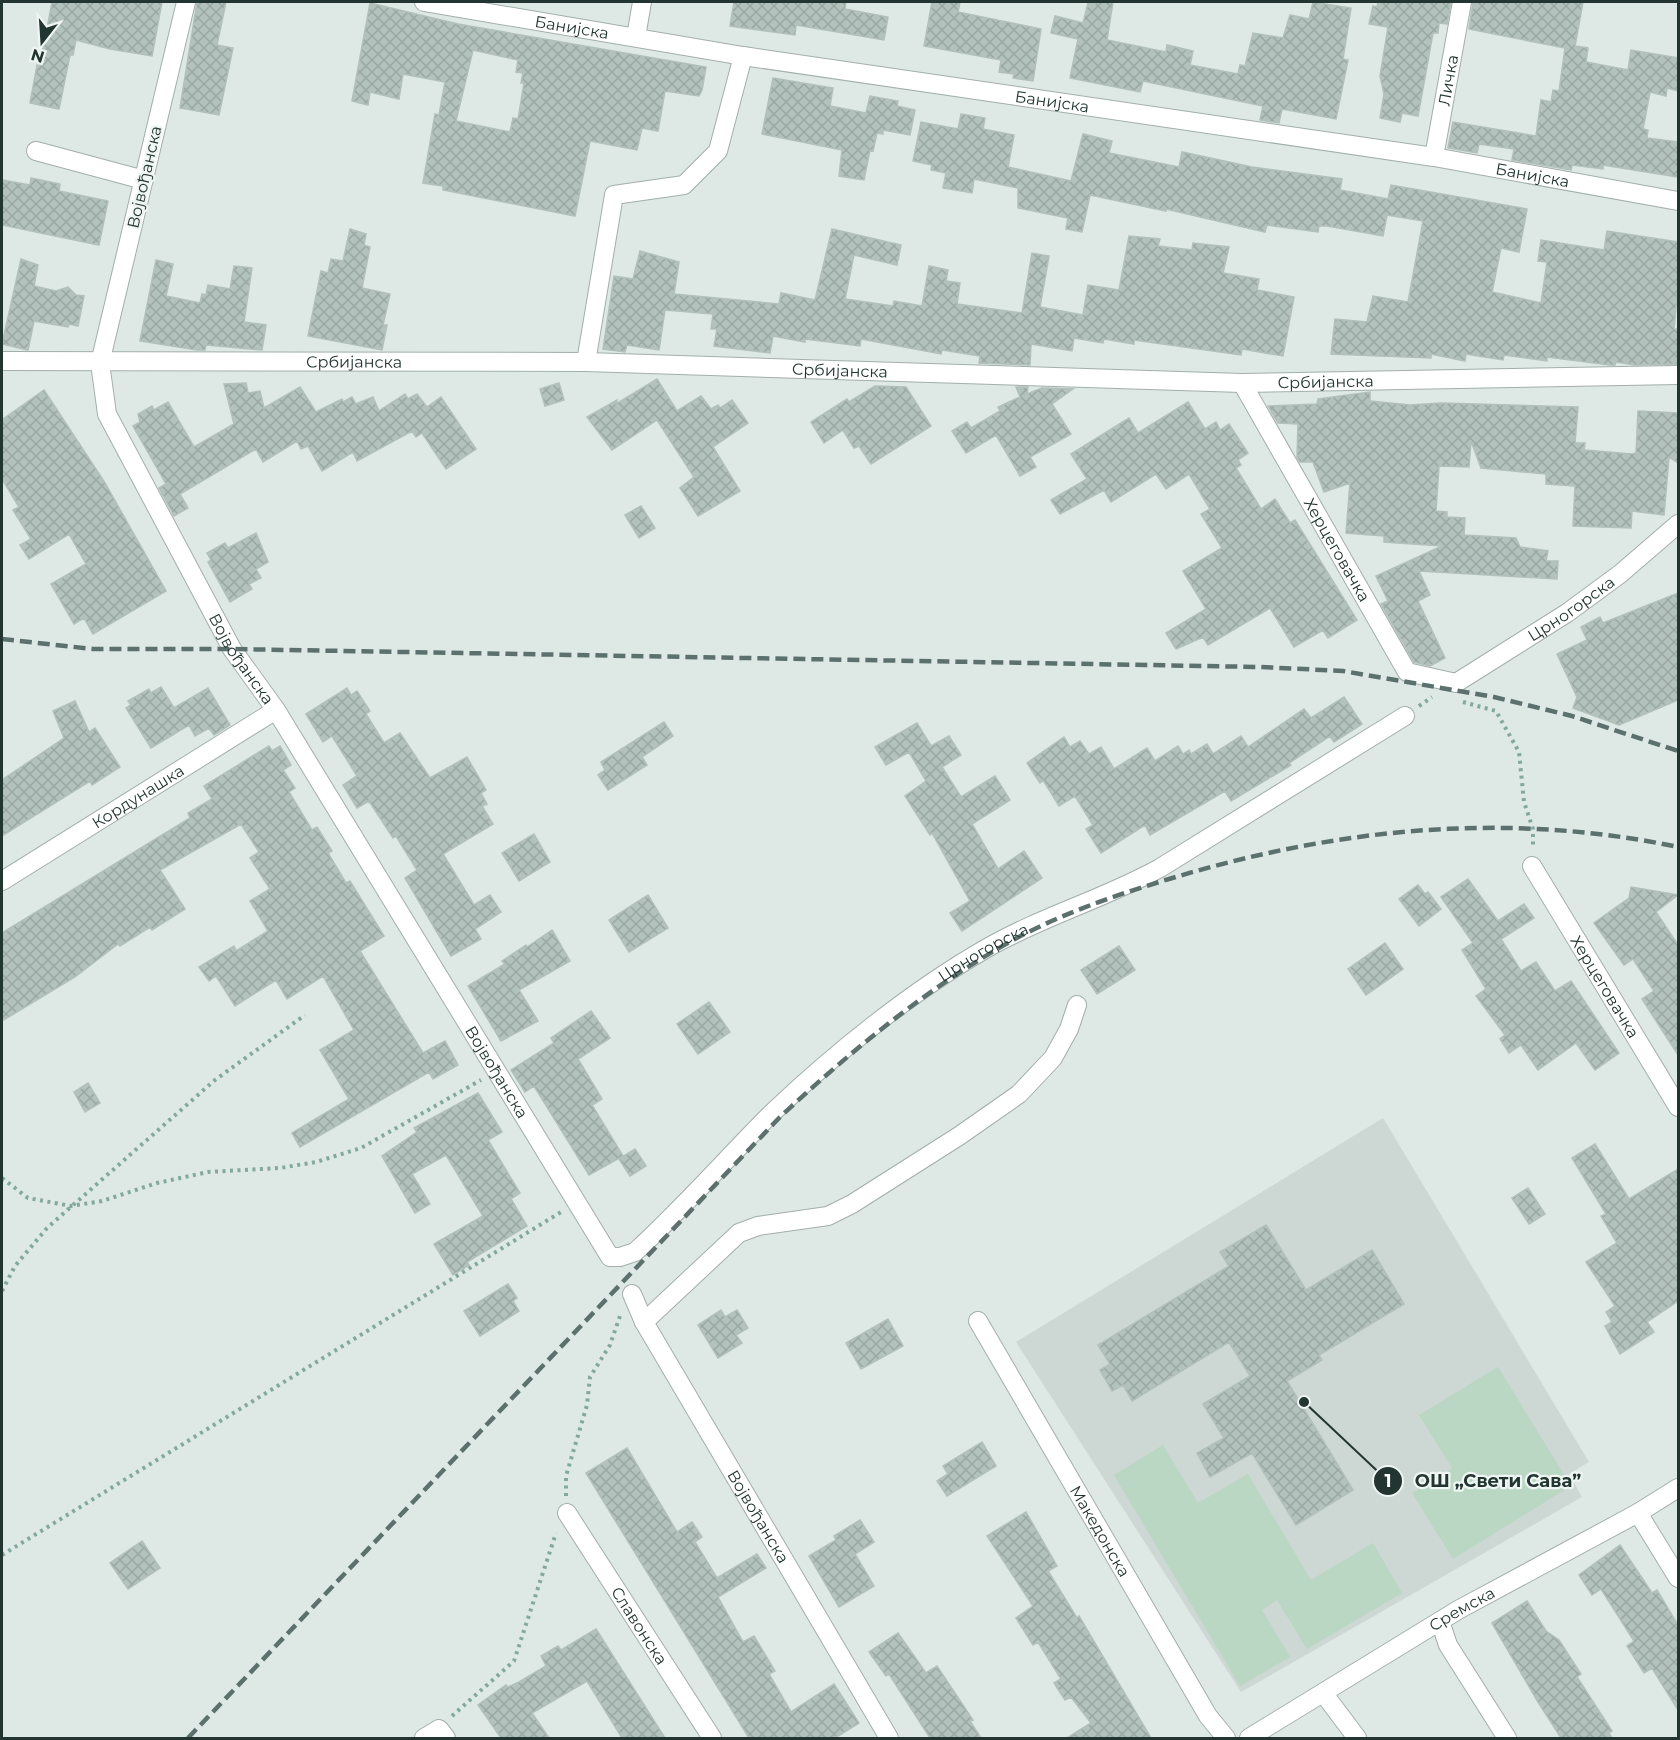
<svg xmlns="http://www.w3.org/2000/svg" width="1680" height="1740" font-family="Montserrat,sans-serif">
  <style>
    .built { fill: #cdd7d3 }
    .garden { fill: #bad7c3 }
    .building { fill: url(#building-cross-hatch); stroke: #b2c0bb; stroke-width: 1.5; fill-rule: evenodd }
    .lines { fill: none; stroke-linecap: round; stroke-linejoin: round }
    .minor-casing { stroke: #a2afab; stroke-width: 20 }
    .path { stroke: #83a89e; stroke-width: 4; stroke-dasharray: 3 4.5; stroke-linecap: butt }
    .minor { stroke: #fff; stroke-width: 18 }
    .rail { stroke: #5c716d; stroke-width: 4.5; stroke-dasharray: 12 6; stroke-linecap: butt }
    .labels { text-anchor: middle; stroke-width: 4.5; stroke-linejoin: round; paint-order: stroke }
    .street-label { font-size: 16px; fill: #223531; stroke: #eef5f2 }
    .leader { fill: none; stroke: #223531; stroke-width: 2 }
    .callout-dot { fill: #223531; stroke: #eef5f2; stroke-width: 2 }
    .mark-label { font-size: 18px; text-anchor: middle; font-weight: bold; fill: #fff }
    .callout-label { font-size: 18px; text-anchor: middle; font-weight: bold; fill: #223531; stroke: #eef5f2; stroke-width: 4.5; stroke-linejoin: round; paint-order: stroke }
  </style>
  <defs>
    <pattern id="building-cross-hatch" width="8" height="8" patternUnits="userSpaceOnUse" patternTransform="scale(1.5)"><rect width="8" height="8" fill="#b4c2bd"/><path d="M0 0l8 8M0 8l8-8" fill="none" stroke="#9aa7a3"/></pattern>
  </defs>
  <rect width="100%" height="100%" fill="#dee8e4"/>
  <path class="built" d="M1383 1118 1589 1462 1569 1474 1582 1497 1241 1692 1016 1342Z"/>
  <path class="garden" d="M1498 1367 1571 1486 1453 1559 1412 1493 1452 1468 1419 1415Z
    M1163 1445 1198 1503 1248 1474 1311 1580 1373 1543 1402 1593 1307 1649 1277 1600 1262 1610 1290 1657 1240 1686 1114 1475Z"/>
  <path class="building" d="M52 2H162L152 56 110 49 76 40 73 55H70L59 109 30 103 44 28 47 29Z
    M197 2H226L217 45 233 48 219 115 180 108Z
    M734 2H846L845 9 888 17 884 40 796 25 795 35 730 26Z
    M932 2H960L958 12 1041 29 1033 81 1013 78 1014 74 999 72 1001 60 924 46Z
    M1096 2H1113L1107 40 1166 52 1167 45 1193 51 1190 65 1238 74 1240 65 1245 66 1253 33 1283 38 1290 15 1309 19 1313 2 1351 8 1343 59 1348 60 1336 119 1282 109 1279 123 1260 120 1263 106 1143 81 1140 92 1070 78 1078 39 1051 33 1055 16 1083 23 1088 3 1095 4Z
    M1378 2H1451L1447 24 1439 23 1438 33H1433L1418 116 1402 113 1400 122 1380 118 1384 94 1380 76 1388 27 1369 24 1373 6 1377 7Z
    M1473 2H1583L1575 46 1588 48 1586 62 1628 70 1631 50 1678 58V91L1667 88 1666 96 1650 92 1643 129 1648 130 1647 138 1678 142V177L1603 165V169L1572 165 1571 170 1512 160 1514 149 1479 144 1477 153 1448 148 1453 122 1536 136 1541 100 1551 102 1553 90 1559 91 1565 48 1469 29Z
    M370 3 458 24 706 67 702 90 699 96 665 91 658 131 642 128 637 150 590 141 575 216 443 190V186L423 183 435 114 439 115 445 82 403 74 399 99 370 92 368 105 352 101ZM473 50 518 60 516 72 523 73 521 83H524L518 119 513 118 510 132 456 121Z
    M773 78 833 88 830 106 866 113 870 96 898 101 897 106 915 110 910 135 883 130V134L877 133 873 151 870 150 864 180 839 176 842 150 762 134Z
    M961 114 985 118 983 129 1014 135 1008 167 1071 181 1083 134 1112 141 1109 153 1179 167 1182 152 1252 167 1342 179 1340 190 1388 199 1391 185 1527 209 1519 252 1501 248 1492 292 1541 303 1547 262 1538 261 1541 240 1604 250 1607 231 1678 242V287L1674 329H1678V364L1635 365 1616 362 1615 365H1610L1547 357V361L1504 355 1503 360 1466 354 1465 361 1431 354V358L1331 354 1335 319 1367 322 1373 296 1408 302 1423 221 1387 215 1383 236 1327 226H1319L1318 232 1267 225 1265 232 1166 209V211L1090 195 1082 232 1066 229 1068 218 1018 208V188L974 179 972 193 943 188 946 173 931 170 932 165 913 161 921 122 958 129Z
    M31 178 60 184 59 191 108 201 99 245 2 225V180L30 185Z
    M350 229 366 234 364 245 370 247 362 288 390 294 383 325H387L382 350 308 336 321 271 328 273 331 259 343 261Z
    M832 229 901 245 897 265 854 255 845 299 893 306 894 301 922 306 929 266 948 270 946 281 960 283 957 304 1022 313 1032 253 1049 256 1040 307 1083 315 1088 285 1119 290 1129 236 1160 239 1158 246 1192 250 1193 243 1229 247 1223 273 1259 279 1257 290 1294 297 1283 356 1242 349 1241 355 1134 340V344L1104 339 1103 343 1074 338 1072 351 1031 344 1030 365 1006 364 979 363 980 356 942 350 941 354 861 339 860 346 805 339V342L773 336 770 353 714 346 717 329H711L713 314 665 310 659 350 627 345 625 352 603 349 614 276 633 279 640 251 679 262 674 294 779 304 781 293 815 300Z
    M21 259 38 265 34 286 56 291 68 287 76 295 84 296 78 326 69 324 68 327 34 321 28 350 2 344Z
    M156 260 173 264 166 296 200 303 202 294 206 295 208 285 230 289 234 266 252 268 244 322 266 325 262 350 206 345 205 350H197L140 341Z
    M657 379 677 411 701 396 711 409 718 405 720 408 732 400 748 423 713 447 740 491 698 516 680 488 694 477 657 420 612 450 587 417 617 400 616 404Z
    M246 383 248 393 260 391 264 408 300 387 316 412 342 399 343 402 352 397 356 404 373 397 379 411 405 394 408 399 417 394 427 407 441 397 476 449 446 469 422 433 416 437 412 431 357 461 353 452 322 471 308 446 301 449 297 441 263 462 256 449 180 494 188 508 174 516 159 488 166 484 133 426 140 422 138 414 152 406 154 410 168 402 194 447 234 424 224 384Z
    M559 383 564 400 545 406 540 389Z
    M875 386 906 387 931 426 871 464 859 446 854 448 843 430 824 443 811 422 847 399 849 402Z
    M1016 387H1028L1027 394 1042 388 1073 389 1052 404 1071 434 1030 457 1036 467 1020 476 996 435 966 453 952 431 967 422 971 428 1000 411 998 407 1020 397Z
    M44 390 105 483 166 591 93 634 84 618 74 624 51 584 86 564 69 534 29 559 20 545 31 539 13 510 19 507 2 479V420Z
    M1370 392V401L1410 405 1441 403 1578 407 1575 443H1585L1584 450 1632 454 1636 453 1638 411 1678 413V463L1669 457 1664 515 1632 511 1631 528 1573 526 1575 486 1546 484V474L1481 468 1471 441 1469 467 1439 466 1436 511 1447 512V517L1465 518 1464 535 1516 538 1520 547 1548 551 1546 561H1558L1557 579 1419 571 1430 595 1418 601 1445 658 1430 666 1414 662 1381 604 1388 601 1376 576 1442 546 1384 542V536L1346 533 1350 483 1324 492 1313 462H1300L1297 457 1298 424 1278 423 1268 406 1317 404 1318 399Z
    M1188 402 1205 429 1216 422 1220 430 1229 424 1248 453 1238 460 1241 465 1236 468 1261 509 1275 499 1290 523 1295 520 1357 620 1328 638 1323 630 1294 647 1270 608 1208 645 1203 637 1176 649 1166 633 1206 609 1183 571 1222 548 1201 514 1210 509 1189 474 1166 489 1156 474 1111 502 1104 490 1060 514 1051 500 1087 479 1071 454 1129 418 1138 433Z
    M641 506 655 528 639 538 625 515Z
    M256 533 268 562 256 569 261 578 249 584 252 589 230 602 208 562 211 560 207 553 225 543 228 548Z
    M1678 593V700L1619 725 1573 708 1577 697 1557 654 1587 640 1581 627 1600 617 1603 623Z
    M161 687 174 708 208 688 230 725 214 735 209 728 195 736 189 725 151 748 126 708 131 705 128 701 149 689 151 693Z
    M347 688 351 695 357 691 370 711 366 714 384 743 400 733 430 778 467 757 486 790 481 793 487 804 482 806 493 824 443 854 474 905 490 895 501 912 475 929 481 939 451 956 405 878 417 870 396 836 393 838 369 801 357 808 343 785 357 776 332 736 323 742 306 714Z
    M1344 697 1362 724 1334 742 1330 736 1289 763 1291 765 1231 801 1225 791 1150 835 1145 825 1101 853 1086 829 1093 825 1075 796 1059 806 1043 780 1040 783 1027 763 1064 737 1070 747 1080 741 1089 754 1101 747 1114 769 1147 748 1155 761 1178 746 1183 754 1189 750 1191 754 1207 744 1213 754 1241 736 1248 747 1304 709 1311 718Z
    M75 701 89 732 95 728 120 767 92 785 90 781 2 836V780L64 738 53 711Z
    M664 722 673 736 642 757 647 765 608 790 598 775 605 770 601 762Z
    M917 723 931 746 949 736 961 755 942 767 961 797 995 776 1010 800 972 824 998 869 1024 851 1042 878 962 931 950 913 970 901 932 833 930 835 905 796 926 781 909 752 886 765 875 747Z
    M269 746 272 751 280 746 291 765 283 770 295 788 289 792 312 830 317 827 332 851 328 853 346 883 350 881 384 936 360 951 423 1053 445 1041 458 1065 433 1079 429 1072 300 1147 292 1133 349 1099 320 1050 354 1030 323 976 287 999 276 980 235 1006 216 976 209 981 199 967 234 946 236 951 268 931 250 901 270 889 250 858 259 852 241 824 160 870 185 909 152 930 150 927 120 946 118 944 75 977 2 1021V933L190 818 188 813 212 799 204 786Z
    M534 834 550 862 519 881 502 853Z
    M1468 879 1498 921 1524 904 1534 918 1501 939 1521 971 1536 962 1555 991 1571 981 1619 1053 1595 1070 1576 1043 1538 1070 1521 1045 1509 1053 1500 1039 1505 1035 1476 996 1486 989 1462 950 1473 943 1441 897Z
    M1418 885 1425 894 1428 892 1441 909 1419 926 1399 899Z
    M1631 887 1678 895 1656 912 1678 945V1055L1642 999 1654 991 1633 959 1624 965 1594 923 1629 898Z
    M648 895 668 928 629 952 609 920Z
    M552 930 570 961 519 990 538 1021 501 1041 468 986 505 964 502 961 526 945 527 947Z
    M1385 943 1403 969 1366 995 1348 969Z
    M1119 946 1135 970 1097 994 1081 970Z
    M709 1002 730 1032 698 1054 677 1024Z
    M591 1011 610 1038 578 1059 602 1099 592 1105 623 1156 589 1175 534 1086 525 1092 511 1070 554 1043 551 1038Z
    M88 1083 100 1103 85 1112 74 1092Z
    M478 1093 502 1132 488 1140 520 1193 511 1199 527 1226 467 1262 469 1265 453 1275 434 1244 483 1216 446 1155 412 1174 430 1204 415 1213 382 1156 417 1132 414 1128Z
    M1595 1144 1629 1199 1678 1169V1301L1647 1322 1654 1332 1620 1354 1605 1326 1612 1322 1606 1312 1615 1306 1586 1262 1617 1243 1601 1216 1606 1214 1572 1158Z
    M635 1149 646 1166 630 1176 619 1159Z
    M1528 1188 1545 1214 1529 1224 1512 1198Z
    M1266 1225 1306 1290 1372 1250 1404 1304 1319 1355 1322 1360 1287 1381 1353 1490 1296 1525 1252 1453 1210 1477 1197 1453 1224 1438 1203 1404 1250 1376 1229 1342 1132 1401 1123 1385 1112 1391 1100 1370 1110 1364 1098 1345 1229 1266 1220 1252Z
    M508 1284 517 1298 513 1301 519 1311 480 1336 464 1311Z
    M721 1310 725 1317 737 1310 748 1328 736 1335 742 1343 718 1358 698 1325Z
    M888 1319 903 1346 861 1369 846 1343Z
    M982 1442 996 1466 947 1496 937 1481 948 1474 943 1466Z
    M627 1448 677 1532 692 1522 702 1537 695 1542 717 1578 757 1554 766 1568 718 1597 743 1642 754 1636 775 1671 769 1674 791 1712 834 1684 859 1723 835 1738H749L586 1473Z
    M1026 1512 1057 1566 1048 1571 1077 1618 1079 1616 1151 1738H1067L1091 1723 1071 1697 1065 1700 1054 1683 1061 1679 1038 1642 1033 1645 1016 1618 1033 1606 987 1536Z
    M860 1520 874 1542 855 1554 874 1586 839 1607 809 1556 836 1540 834 1536Z
    M142 1541 160 1568 128 1589 110 1563Z
    M1620 1545 1652 1593 1657 1590 1678 1625V1710L1652 1668 1644 1673 1627 1646 1634 1641 1601 1589 1592 1595 1579 1575Z
    M1527 1601 1546 1631 1559 1640 1581 1674 1577 1677 1612 1731 1609 1733 1612 1738H1561L1538 1702 1492 1623Z
    M596 1629 665 1738H622L587 1681 532 1713 549 1738H501L478 1705 506 1685 508 1687 519 1682 546 1666 541 1656 558 1646 561 1650Z
    M898 1633 926 1673 937 1666 973 1720 970 1721 981 1738H930L889 1674 886 1676 869 1652Z"/>
  <g class="lines">
    <g class="minor-casing">
      <g id="minor">
        <path id="s1" d="M186 2 100 363 107 414 232 649 276 710 610 1257H620L635 1252C683 1208 726 1159 772 1113 835 1053 912 991 987 948 1043 916 1104 899 1160 868L1405 716"/>
        <path id="s2" d="M424 2 743 56 1434 157 1678 201"/>
        <path d="M636 37 642 2"/>
        <path d="M36 151 144 180"/>
        <path id="s3" d="M1434 157 1462 2"/>
        <path id="s4" d="M2 361 586 362 1242 383 1678 375"/>
        <path d="M586 362 614 195 684 185 718 151 743 56"/>
        <path id="s5" d="M1242 383 1407 672 1456 683 1567 613 1620 574 1678 524"/>
        <path id="s6" d="M1532 866 1678 1107"/>
        <path id="s7" d="M2 881 276 710"/>
        <path id="s8" d="M632 1294 644 1322 889 1738"/>
        <path id="s9" d="M978 1321 1208 1716 1226 1738"/>
        <path d="M644 1322 739 1233 758 1226 828 1216 852 1204 959 1136 1019 1094 1053 1058 1069 1029 1077 1005"/>
        <path id="s10" d="M567 1513 712 1738"/>
        <path d="M1638 1513 1678 1578"/>
        <path d="M1440 1621 1448 1645 1507 1738"/>
        <path d="M1324 1694 1357 1738"/>
        <path d="M424 1738 439 1729 446 1738"/>
        <path id="s11" d="M1249 1738 1458 1610 1638 1513 1678 1488"/>
      </g>
    </g>
    <path class="path" d="M1463 702 1496 711 1519 752 1524 802 1533 829V847
      M1419 706 1432 697
      M2 1178 28 1198 71 1206 102 1201 157 1183 208 1172 280 1168 316 1162 361 1148 481 1080
      M2 1291 15 1266 47 1228 215 1080 305 1015
      M566 1496V1476L587 1405 590 1377 610 1345 620 1316
      M2 1555 561 1212
      M452 1716 514 1661 556 1533"/>
    <use href="#minor" class="minor"/>
    <path class="rail" d="M2 639 93 649H232L1261 667 1343 671 1494 697 1572 716 1678 751
      M188 1738 780 1117C850 1052 922 992 1006 944 1057 915 1113 896 1169 879 1337 828 1506 811 1678 847"/>
  </g>
  <g class="labels">
    <g class="street-label">
      <text dy="6" stroke="none"><textPath href="#s2" startOffset="150">Банијска</textPath></text>
      <text dy="6" stroke="none"><textPath href="#s3" startOffset="78">Личка</textPath></text>
      <text dy="6" stroke="none"><textPath href="#s2" startOffset="636">Банијска</textPath></text>
      <text dy="6" stroke="none"><textPath href="#s2" startOffset="1122">Банијска</textPath></text>
      <text transform="translate(144 177) rotate(-77)" y="6">Војвођанска</text>
      <text dy="6" stroke="none"><textPath href="#s4" startOffset="352">Србијанска</textPath></text>
      <text dy="6" stroke="none"><textPath href="#s4" startOffset="838">Србијанска</textPath></text>
      <text dy="6" stroke="none"><textPath href="#s4" startOffset="1324">Србијанска</textPath></text>
      <text dy="6" stroke="none"><textPath href="#s5" startOffset="192">Херцеговачка</textPath></text>
      <text dy="6" stroke="none"><textPath href="#s5" startOffset="520">Црногорска</textPath></text>
      <text dy="6" stroke="none"><textPath href="#s1" startOffset="702">Војвођанска</textPath></text>
      <text dy="6" stroke="none"><textPath href="#s7" startOffset="160">Кордунашка</textPath></text>
      <text dy="6" stroke="none"><textPath href="#s1" startOffset="1892">Црногорска</textPath></text>
      <text dy="6" stroke="none"><textPath href="#s6" startOffset="141">Херцеговачка</textPath></text>
      <text dy="6" stroke="none"><textPath href="#s1" startOffset="1188">Војвођанска</textPath></text>
      <text dy="6" stroke="none"><textPath href="#s8" startOffset="256">Војвођанска</textPath></text>
      <text dy="6" stroke="none"><textPath href="#s9" startOffset="243">Македонска</textPath></text>
      <text dy="6" stroke="none"><textPath href="#s11" startOffset="249">Сремска</textPath></text>
      <text dy="6" stroke="none"><textPath href="#s10" startOffset="134">Славонска</textPath></text>
    </g>
  </g>
  <path class="leader" d="M1304 1402L1388 1481"/>
  <g class="callout-dot">
    <circle cx="1304" cy="1402" r="6"/>
    <circle cx="1388" cy="1481" r="15"/>
  </g>
  <g class="mark-label">
    <text x="1388" y="1487">1</text>
  </g>
  <g class="callout-label">
    <text x="1498" y="1487">ОШ „Свети Сава”</text>
  </g>
  <rect width="1680" height="1740" fill="none" stroke="#223531" stroke-width="6"/>
  <g transform="translate(42 42) rotate(197)" stroke="#eef5f2" stroke-width="4.5" paint-order="stroke">
  <path d="M0-4.5L10 22L0 15L-10 22Z" fill="#223531"/>
  <text y="-9" font-size="16" font-weight="bold" text-anchor="middle" fill="#223531">N</text>
  </g>
</svg>
